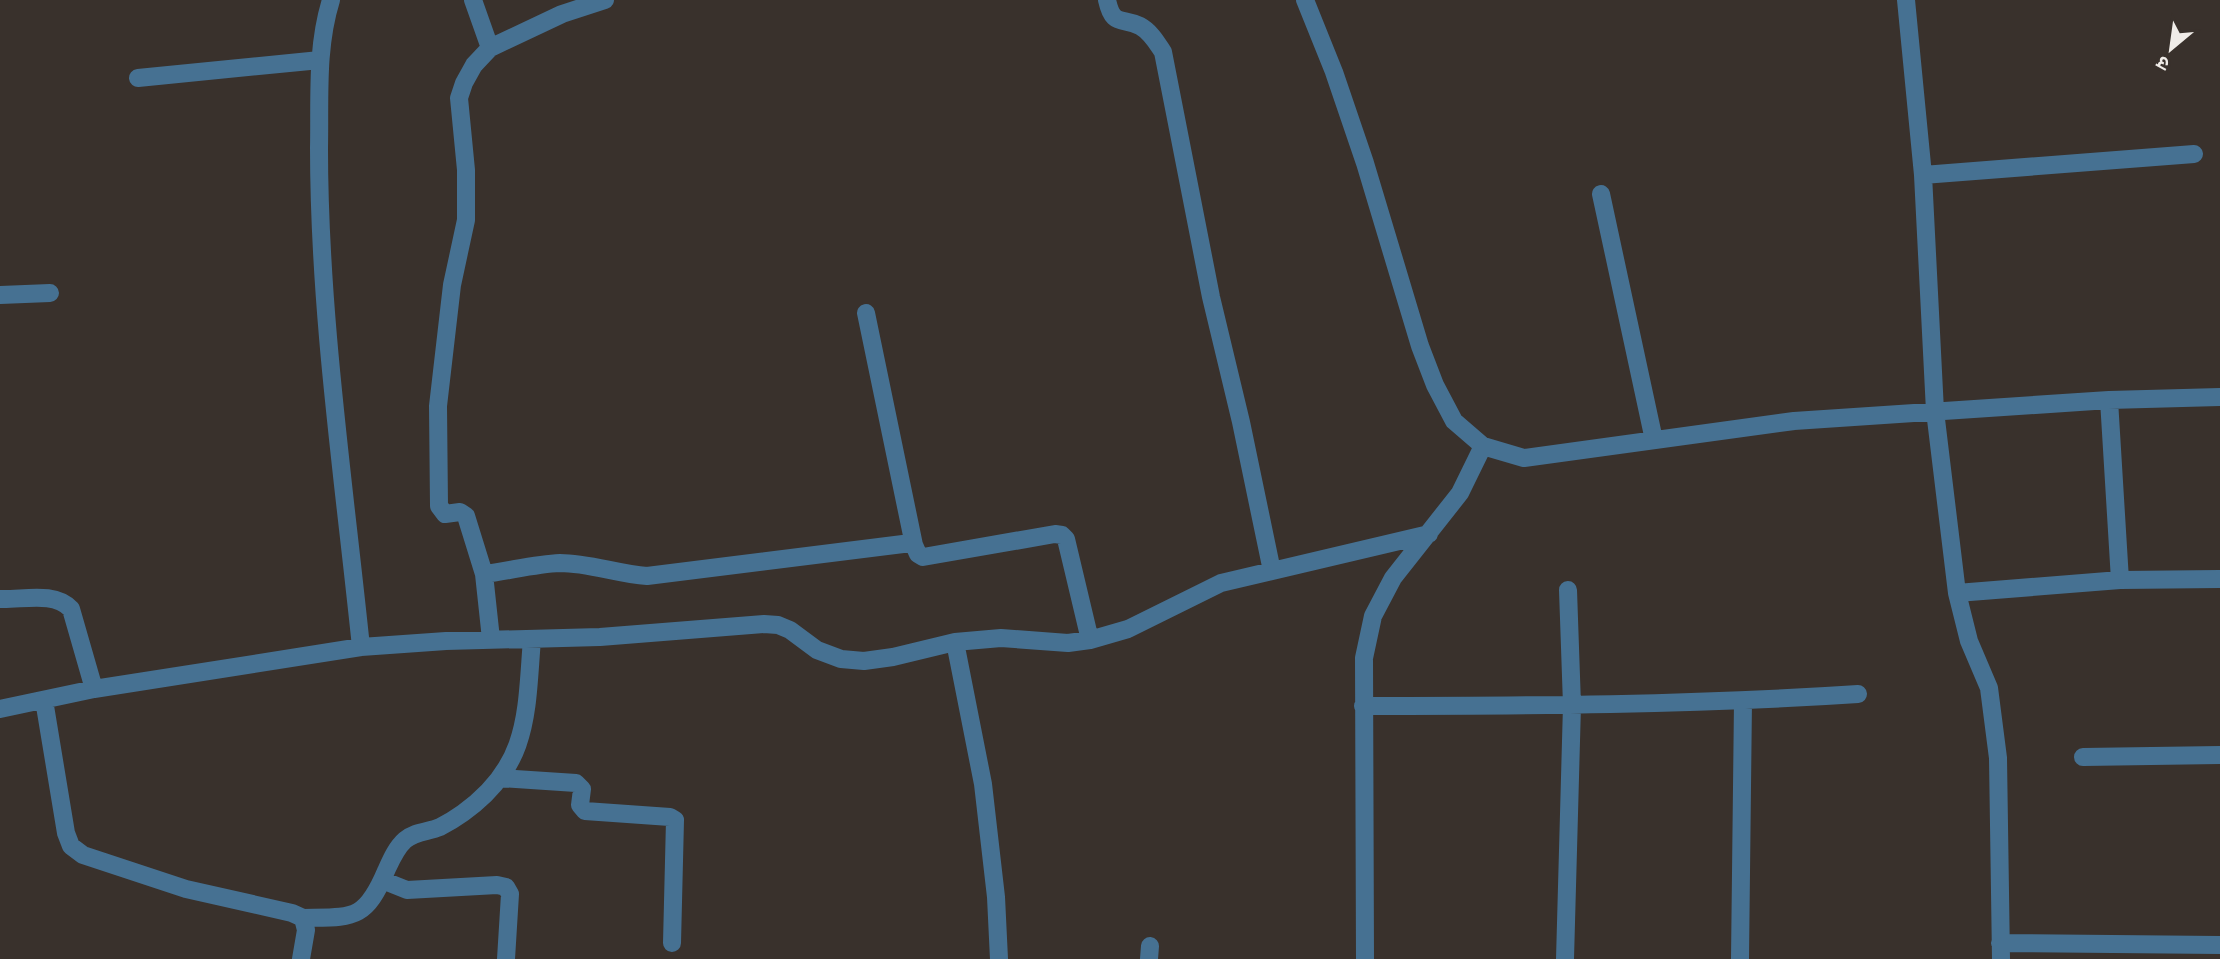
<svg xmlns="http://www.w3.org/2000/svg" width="2220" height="959" font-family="'Source Serif 4','Noto Sans Devanagari',serif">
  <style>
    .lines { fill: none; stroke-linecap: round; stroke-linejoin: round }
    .minor { stroke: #467192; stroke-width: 18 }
  </style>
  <rect width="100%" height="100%" fill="#39312c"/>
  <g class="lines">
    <path class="minor" d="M331 0C316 48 320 99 319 148 319 313 344 482 361 647
      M473 0 490 48
      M1107 0C1113 27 1121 17 1140 26 1151 32 1157 43 1163 52L1211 297 1241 422 1272 571
      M1305 0 1334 72 1365 163 1420 346 1435 385 1454 421 1483 446 1524 458 1794 421 2109 400 2220 397
      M1906 0 1923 175 1935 411 1957 593 1969 641 1989 688 1998 758 2001 959
      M138 78 320 60
      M1923 175 2194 154
      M1601 194 1654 440
      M0 295 50 293
      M866 313 914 545
      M2109 400 2120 580
      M484 574C509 571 535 564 560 563 589 563 618 574 647 576L911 543 914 545 918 554 923 557 1055 534 1062 535 1066 539 1090 640
      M1957 593 2120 580 2220 579
      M0 599C23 600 54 591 71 609L94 689
      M491 639 484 574 466 516 460 512 445 514 439 506 438 406 452 285 466 220V170L459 98 464 83 474 65 490 48 562 14 605 0
      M955 642 983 784 996 897 999 959
      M44 700 66 833 71 846 83 855 186 889 292 913 303 918 306 930 301 959
      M1363 706C1529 706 1693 705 1858 694
      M0 709 94 689 361 647 446 641 600 637 764 624 778 625 790 630 817 650 841 659 864 661 893 657 955 642 1001 638 1068 643 1090 640 1128 629 1221 583 1429 534
      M2083 757 2220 755
      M500 778 576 783 582 789 580 805 585 811 670 817 675 820 672 943
      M382 880 407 890 497 885 506 887 510 894 506 959
      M303 918C353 917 365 921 386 871 391 860 396 848 405 840 416 831 428 832 440 827 448 823 456 818 463 813 530 765 526 713 532 639
      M2000 943 2220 945
      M1149 959 1150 946
      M1365 959 1364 658 1373 616 1393 578 1460 493 1483 446
      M1565 959 1572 705 1568 590
      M1740 959 1743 701"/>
  </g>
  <g transform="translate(2171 49) rotate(209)" stroke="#39312c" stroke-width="5" paint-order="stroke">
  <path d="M0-5L12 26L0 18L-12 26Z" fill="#f0ece8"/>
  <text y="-10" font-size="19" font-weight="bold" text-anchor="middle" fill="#f0ece8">उ</text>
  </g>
</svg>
